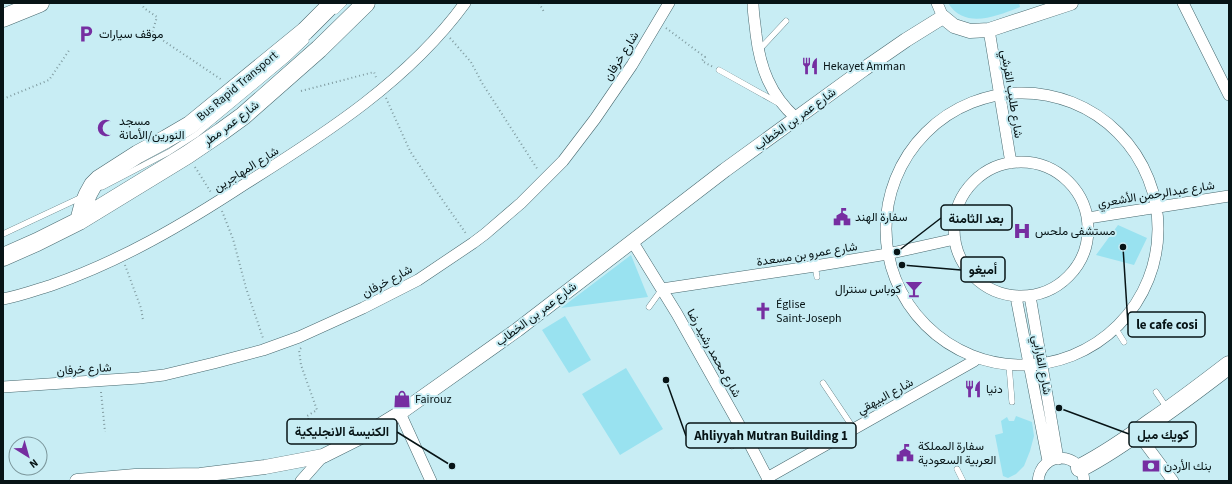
<svg xmlns="http://www.w3.org/2000/svg" width="1232" height="484" font-family="'Source Sans 3',Vazirmatn,sans-serif">
  <style>
    .green { fill: #99e2f0 }
    .lines { fill: none; stroke-linecap: round; stroke-linejoin: round }
    .service-casing { stroke: #47686e; stroke-width: 6 }
    .minor-casing { stroke: #47686e; stroke-width: 12 }
    .tertiary-casing { stroke: #47686e; stroke-width: 15 }
    .primary-casing { stroke: #47686e; stroke-width: 19 }
    .path { stroke: #809ca1; stroke-width: 2; stroke-dasharray: 1 3; stroke-linecap: butt }
    .service { stroke: #fff; stroke-width: 5.5 }
    .minor { stroke: #fff; stroke-width: 11 }
    .tertiary { stroke: #fff; stroke-width: 14 }
    .primary { stroke: #fff; stroke-width: 18 }
    .labels { text-anchor: middle; stroke-width: 4; stroke-linejoin: round; paint-order: stroke }
    .poi-label { font-size: 12px; fill: #071416; stroke: #c8edf4; text-anchor: start }
    .street-label { font-size: 12px; fill: #071416; stroke: #c8edf4 }
    .leader { fill: none; stroke: #071416; stroke-width: 1.5 }
    .callout-dot { fill: #071416; stroke: #c8edf4; stroke-width: 1.5 }
    .callout { fill: #c8edf4; stroke: #071416; stroke-width: 1.5 }
    .callout-label { font-size: 13px; text-anchor: middle; font-weight: bold; fill: #071416 }
  </style>
  <rect width="100%" height="100%" fill="#c8edf4"/>
  <path class="green" d="M948 3H1019L1020 7C997 16 965 30 948 3Z
    M1118 225 1147 238 1134 265 1096 255Z
    M631 255 648 297 561 308Z
    M565 316 591 360 569 373 542 330Z
    M626 368 663 429 620 455 582 394Z
    M1016 416 1032 422 1034 436 1030 451 1024 466 1016 474 1008 478 1003 476 995 435 1003 433 1001 421 1007 417 1009 421H1014Z"/>
  <g class="lines">
    <g class="service-casing">
      <path id="service" d="M336 11 344 3
        M759 50 786 21
        M719 70 780 104
        M102 187 169 152 197 134 286 60 306 41
        M3 234 82 197
        M815 266 817 277
        M649 307 662 289
        M1114 326 1124 342
        M1009 365 1012 402
        M823 383 854 429
        M1156 392 1167 408
        M732 446 746 437
        M957 469 963 481"/>
    </g>
    <g class="minor-casing">
      <path id="minor" d="M753 3C753 13 755 23 756 34 760 67 770 95 796 118
        M937 3 943 17
        M1183 3 1229 95
        M989 30 1011 163
        M886 229a136 136 0 1 1 272 0a136 136 0 1 1-272 0Z
        M954 229a67 67 0 1 1 134 0a67 67 0 1 1-134 0Z
        M1088 218 1229 196
        M632 241 677 314 746 437 769 481
        M662 289 815 266 887 254 955 239
        M1030 296 1058 459
        M1016 297 1048 461
        M3 299C20 296 36 290 52 285 121 261 184 224 245 184 325 134 409 80 465 3
        M3 387 139 378 164 375 214 363 263 350 299 337 363 308 418 280 473 243 485 234 521 203 563 161 595 119 632 65 669 3
        M400 413 431 481
        M1144 442 1173 481
        M767 478 974 361
        M301 481 323 456
        M1038 481C1041 450 1082 451 1084 481"/>
    </g>
    <g class="tertiary-casing">
      <path id="tertiary" d="M77 481 135 476 200 475 265 467 323 456 361 437 400 413 517 330 725 170 864 69 906 40 943 17 954 26 970 31 989 30 1071 3"/>
    </g>
    <g class="primary-casing">
      <path id="primary" d="M3 18 40 3
        M79 221 83 206 88 194 93 185 99 179 138 154 166 139 190 125 305 31 333 3
        M3 257 37 242 79 221 187 155 221 132 243 116 319 49 366 3
        M1080 468C1105 455 1127 440 1150 423 1177 405 1203 385 1229 365"/>
    </g>
    <path class="path" d="M141 3 144 8 157 17 152 33 222 80
      M539 3 544 12
      M666 28 705 57 702 61 713 67
      M450 38 471 62 482 83 538 170
      M301 91 374 72 377 80
      M386 98 410 151 439 195 467 235
      M3 99 49 80 70 49
      M195 167 212 194
      M222 211 233 239 246 288 263 338
      M125 265 141 308 143 320
      M301 348 299 350 301 365 317 410 307 416 319 444
      M101 392 105 432"/>
    <use href="#service" class="service"/>
    <use href="#minor" class="minor"/>
    <use href="#tertiary" class="tertiary"/>
    <use href="#primary" class="primary"/>
  </g>
  <defs>
    <g id="parking-bare" transform="scale(1.38)"><path d="M-3.5-5.5H1a3.5 3.5 0 0 1 0 7H-1V5.5H-3.5ZM-1-3.4V-.6H.8a1.4 1.4 0 0 0 0-2.8Z" fill="#762ea1" stroke="#c8edf4" stroke-width="2.5" paint-order="stroke"/></g>
    <g id="restaurant-bare" transform="scale(1.38)"><path d="M-5-6h1v4h1v-4h1v4h1v-4h1v5L-1.5 .5V6h-2V.5L-5-1ZM5-6V6H3V1.5H1.5Q1.5-4 5-6Z" fill="#762ea1" stroke="#c8edf4" stroke-width="2.5" paint-order="stroke"/></g>
    <g id="mosque-bare" transform="scale(1.38)"><path d="M3.5-4.9A6 6 0 1 0 3.5 4.9A5 5 0 1 1 3.5-4.9Z" fill="#762ea1" stroke="#c8edf4" stroke-width="2.5" paint-order="stroke"/></g>
    <g id="civic-bare" transform="scale(1.38)"><path d="M-.6-6.5H3V-4.5H.6V-3L4-1V1h2V6H-6V1h2V-1L-.6-3ZM-1.2 2.5V6h2.4V2.5Z" fill="#762ea1" stroke="#c8edf4" stroke-width="2.5" paint-order="stroke"/></g>
    <g id="hospital-bare" transform="scale(1.38)"><path d="M-5-5h3v3.5h4V-5h3V5h-3V1.5h-4V5h-3Z" fill="#762ea1" stroke="#c8edf4" stroke-width="2.5" paint-order="stroke"/></g>
    <g id="bar-bare" transform="scale(1.38)"><path d="M-6-5H6L.8 .8V4.5H3.5V6h-7V4.5H-.8V.8Z" fill="#762ea1" stroke="#c8edf4" stroke-width="2.5" paint-order="stroke"/></g>
    <g id="church-bare" transform="scale(1.38)"><path d="M-1.2-6h2.4v3.5h3.3v2.4h-3.3V6h-2.4V-.1h-3.3v-2.4h3.3Z" fill="#762ea1" stroke="#c8edf4" stroke-width="2.5" paint-order="stroke"/></g>
    <g id="shop-bare" transform="scale(1.38)"><path d="M-5-2.5h2.3a2.7 3.5 0 0 1 5.4 0H5L5.5 6h-11ZM-1.5-2.5h3a1.5 2.3 0 0 0-3 0Z" fill="#762ea1" stroke="#c8edf4" stroke-width="2.5" paint-order="stroke"/></g>
    <g id="bank-bare" transform="scale(1.38)"><path d="M-6-4H6V4H-6ZM0-2.3a2.3 2.3 0 1 0 0 4.6a2.3 2.3 0 1 0 0-4.6Z" fill="#762ea1" stroke="#c8edf4" stroke-width="2.5" paint-order="stroke"/></g>
  </defs>
  <g fill-rule="evenodd">
    <use href="#parking-bare" x="86" y="34"/>
    <use href="#restaurant-bare" x="810" y="66"/>
    <use href="#mosque-bare" x="106" y="128"/>
    <use href="#civic-bare" x="842" y="217"/>
    <use href="#hospital-bare" x="1022" y="231"/>
    <use href="#bar-bare" x="914" y="289"/>
    <use href="#church-bare" x="763" y="311"/>
    <use href="#restaurant-bare" x="973" y="389"/>
    <use href="#shop-bare" x="402" y="399"/>
    <use href="#civic-bare" x="905" y="453"/>
    <use href="#bank-bare" x="1151" y="466"/>
  </g>
  <g class="labels">
    <g class="poi-label">
      <text x="99" y="38">موقف سيارات</text>
      <text x="823" y="70">Hekayet Amman</text>
      <text x="119" y="125">مسجد<tspan x="119" dy="14">النورين/الأمانة</tspan></text>
      <text x="855" y="221">سفارة الهند</text>
      <text x="1035" y="235">مستشفى ملحس</text>
      <text x="901" y="293" text-anchor="end">كوباس سنترال</text>
      <text x="776" y="308">Église<tspan x="776" dy="14">Saint-Joseph</tspan></text>
      <text x="986" y="393">دنيا</text>
      <text x="415" y="403">Fairouz</text>
      <text x="918" y="450">سفارة المملكة<tspan x="918" dy="14">العربية السعودية</tspan></text>
      <text x="1164" y="470">بنك الأردن</text>
    </g>
    <g class="street-label">
      <text transform="translate(621 56) rotate(-58)" y="4">شارع خرفان</text>
      <text transform="translate(237 86) rotate(-40)" y="4">Bus Rapid Transport</text>
      <text transform="translate(1012 94) rotate(81)" y="4">شارع طليب القرشي</text>
      <text transform="translate(795 119) rotate(-36)" y="4">شارع عمر بن الخطاب</text>
      <text transform="translate(231 123) rotate(-37)" y="4">شارع عمر مطر</text>
      <text transform="translate(246 169) rotate(-32)" y="4">شارع المهاجرين</text>
      <text transform="translate(1156 194) rotate(-9)" y="4">شارع عبدالرحمن الأشعري</text>
      <text transform="translate(807 254) rotate(-9)" y="4">شارع عمرو بن مسعدة</text>
      <text transform="translate(387 281) rotate(-28)" y="4">شارع خرفان</text>
      <text transform="translate(536 314) rotate(-37)" y="4">شارع عمر بن الخطاب</text>
      <text transform="translate(714 353) rotate(61)" y="4">شارع محمد رشيد رضا</text>
      <text transform="translate(1042 365) rotate(79)" y="4">شارع الفارابي</text>
      <text transform="translate(84 369) rotate(-4)" y="4">شارع خرفان</text>
      <text transform="translate(885 396) rotate(-29)" y="4">شارع البيهقي</text>
    </g>
  </g>
  <path class="leader" d="M897 252L941 218M902 265L961 270M1123 247L1128 325M452 466L397 432M1059 408L1129 434M666 380L686 436"/>
  <g class="callout-dot">
    <circle cx="897" cy="252" r="4"/>
    <circle cx="902" cy="265" r="4"/>
    <circle cx="1123" cy="247" r="4"/>
    <circle cx="452" cy="466" r="4"/>
    <circle cx="1059" cy="408" r="4"/>
    <circle cx="666" cy="380" r="4"/>
  </g>
  <g class="callout">
    <rect x="941" y="205" width="71" height="25" rx="4"/>
    <rect x="961" y="257" width="44" height="25" rx="4"/>
    <rect x="1128" y="312" width="77" height="25" rx="4"/>
    <rect x="287" y="419" width="110" height="25" rx="4"/>
    <rect x="1129" y="422" width="67" height="25" rx="4"/>
    <rect x="686" y="423" width="170" height="25" rx="4"/>
  </g>
  <g class="callout-label">
    <text x="976" y="223">بعد الثامنة</text>
    <text x="983" y="274">أميغو</text>
    <text x="1167" y="329">le cafe cosi</text>
    <text x="342" y="436">الكنيسة الانجليكية</text>
    <text x="1163" y="439">كويك ميل</text>
    <text x="771" y="440">Ahliyyah Mutran Building 1</text>
  </g>
  <rect width="1232" height="484" fill="none" stroke="#071416" stroke-width="8"/>
  <g transform="translate(28 456) rotate(143)"><circle r="19" fill="#c8edf4" stroke="#7b969b"/>
  <path d="M0-3L7 15L0 10L-7 15Z" fill="#762ea1"/>
  <text y="-6" font-size="11" font-weight="bold" text-anchor="middle" fill="#071416">N</text>
  </g>
</svg>
